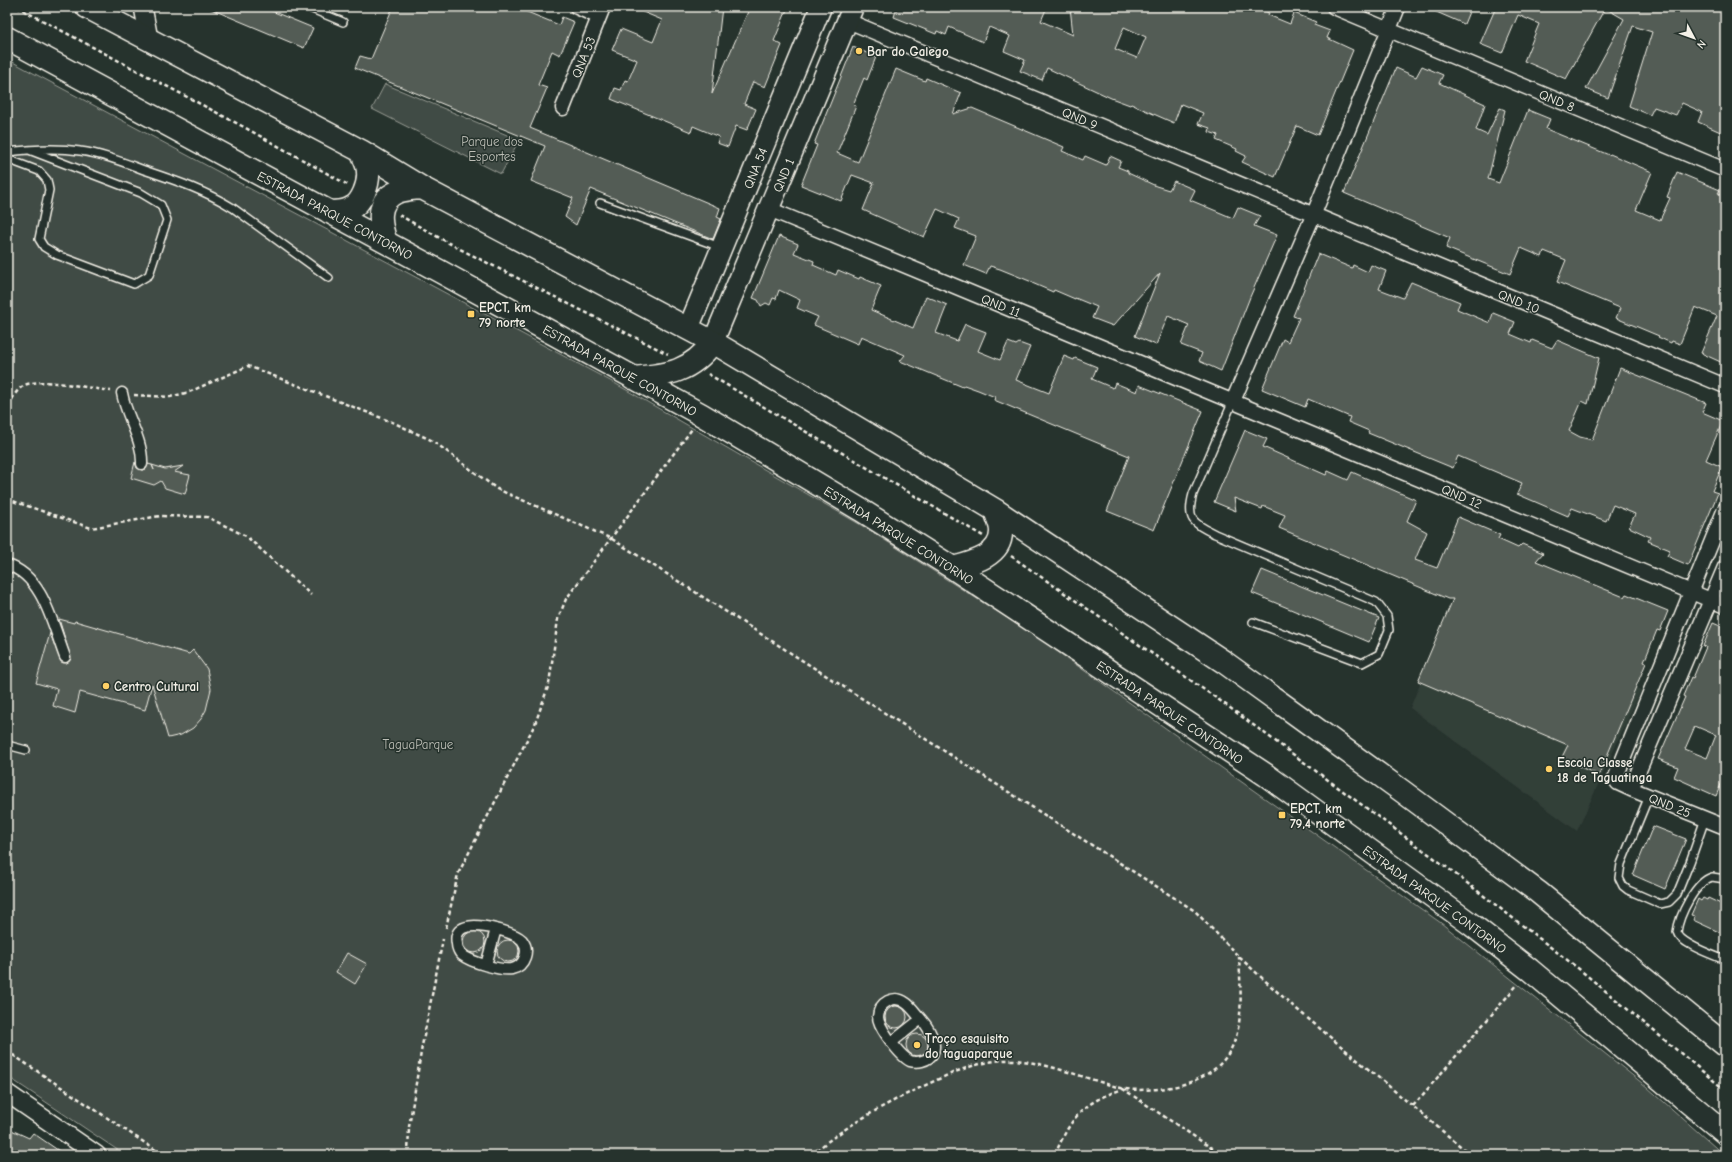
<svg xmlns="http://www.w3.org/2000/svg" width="1732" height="1162" font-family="'Comic Neue',sans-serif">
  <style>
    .built { fill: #333f39 }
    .green { fill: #414b45; stroke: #9a9e96 }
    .building { fill: #525c55; stroke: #f4f1e8; fill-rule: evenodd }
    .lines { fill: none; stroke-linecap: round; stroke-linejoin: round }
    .service-casing { stroke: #f4f1e8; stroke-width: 10 }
    .pedestrian-casing { stroke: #f4f1e8; stroke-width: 13 }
    .minor-casing { stroke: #f4f1e8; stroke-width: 17 }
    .tertiary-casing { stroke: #f4f1e8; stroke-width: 20 }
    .secondary-casing { stroke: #f4f1e8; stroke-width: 23 }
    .trunk-casing { stroke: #f4f1e8; stroke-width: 25 }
    .path { stroke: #f4f1e8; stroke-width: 2.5; stroke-dasharray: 4 3; stroke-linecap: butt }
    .service { stroke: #26332d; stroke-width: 7 }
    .pedestrian { stroke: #26332d; stroke-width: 10 }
    .minor { stroke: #26332d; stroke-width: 14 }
    .tertiary { stroke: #26332d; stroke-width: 17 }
    .secondary { stroke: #26332d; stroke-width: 20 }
    .trunk { stroke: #26332d; stroke-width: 22 }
    .poi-dot { fill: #ffd166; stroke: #26332d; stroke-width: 1.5 }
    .labels { text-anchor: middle; stroke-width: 3; stroke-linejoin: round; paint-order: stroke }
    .poi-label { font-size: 13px; font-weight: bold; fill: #f4f1e8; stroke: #26332d; text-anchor: start }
    .street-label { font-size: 13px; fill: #f4f1e8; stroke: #26332d }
    .park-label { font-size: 13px; fill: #bebfb7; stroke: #26332d }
  </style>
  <rect width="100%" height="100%" fill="#26332d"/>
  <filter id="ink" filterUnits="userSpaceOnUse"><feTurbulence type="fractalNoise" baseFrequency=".025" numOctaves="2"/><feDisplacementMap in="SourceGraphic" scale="8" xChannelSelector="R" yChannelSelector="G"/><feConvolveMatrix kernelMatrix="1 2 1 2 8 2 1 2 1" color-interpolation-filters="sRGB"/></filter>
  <g filter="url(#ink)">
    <path class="built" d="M1449 612 1641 690 1577 831 1410 708Z"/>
    <path class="green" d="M7 59 616 384 861 525 1034 635 1441 923 1647 1087 1724 1155H125L7 1076Z
      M385 84 519 140 501 174 372 109Z"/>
    <path class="building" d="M206 7H262L313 28 304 48Z
      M393 7H515L559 25 562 17 574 22 560 55 552 51 538 85 547 88 530 128 720 208 717 217 721 219 713 239 591 189 576 225 565 217 573 198 531 181 545 146 355 68 360 56 371 59Z
      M631 7H722L712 94 750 7H788L774 41 782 45 765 87 753 82 744 104 756 109 747 130 736 126 728 147 717 143 719 137 693 126 691 132 611 99 615 88 621 90 625 80 628 81 637 60 612 50 621 29 653 42 662 20Z
      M897 7H1047L1041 21 1073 35 1070 7H1255L1269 13 1268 15 1290 24 1294 13 1316 22 1314 25 1330 31 1327 38 1353 50 1318 135 1297 126 1275 177 1242 162 1246 156 1236 151 1237 149 1216 140 1218 135 1209 132 1210 128 1198 124 1203 113 1181 104 1174 123 1131 104 1130 105 1111 98 1047 68 1042 80 1020 71 1025 60 1004 51 1010 36 989 27 983 42 949 27 946 35 937 31 936 34 894 17ZM1124 27 1146 37 1137 58 1115 49Z
      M1425 7H1471L1464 24Z
      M1496 7H1725V134L1698 122 1702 112 1682 103 1676 115 1654 107 1650 115 1629 106 1652 32 1633 26 1608 98 1586 89 1624 19 1605 8 1566 79 1524 61 1539 24 1518 15 1502 53 1480 44Z
      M853 47 876 57 867 80 864 78 853 105 856 106 837 153 858 162 896 69 925 81 926 78 961 93 953 114 972 108 1064 147 1062 151 1083 160 1085 156 1106 165 1110 156 1121 161 1118 167 1128 171V173L1156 186 1169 190 1174 181 1195 190 1190 200 1233 218 1238 207 1260 216 1254 226 1277 235 1250 297 1221 371 1199 361 1202 353 1181 345 1189 325 1168 316 1156 345 1135 336 1160 273 1113 326 1092 318 1097 307 1075 298V299L1054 290 1053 292 1032 283V282L1000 269 990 266 986 274 964 265 976 236 955 228 959 219 937 209 924 237 863 210 874 183 852 175 841 201 801 185 817 145 814 144Z
      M1422 66 1443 75 1439 83 1485 104 1476 130 1487 135 1500 108 1505 110 1488 179 1499 183 1528 110 1550 119 1546 129 1609 155 1610 154 1652 172 1636 210 1660 220 1670 198 1667 197 1677 172 1720 190 1718 193 1725 196V364L1701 353 1717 316 1695 307 1680 344 1672 341 1671 343 1658 337 1659 336 1616 318 1620 308 1557 282 1566 260 1544 251 1542 257 1521 248 1510 274 1446 248 1450 238 1344 193 1396 68 1416 77Z
      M779 236 798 244 794 253 814 261 813 265 836 275 838 270 859 279 860 277 881 286 871 310 913 328 926 296 947 305 936 333 957 341 965 324 986 332 978 351 1000 360 1008 342 1016 345 1019 343 1030 347 1016 380 1049 393 1064 356 1074 360 1075 358 1097 367 1092 379 1113 388 1115 383 1137 392 1139 385 1203 411 1154 530 1107 511 1129 456 994 400 995 397 978 390 964 385 963 387 900 361 905 355 861 336 858 344 814 325 818 317 797 308 800 300 779 290 776 299 773 298 770 305 766 303 761 306 758 300 753 298Z
      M1318 254 1352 268 1353 265 1368 272 1371 265 1386 271 1379 289 1403 298 1411 282 1460 302 1457 309 1490 323 1493 313 1515 322 1510 334 1531 343 1532 340 1552 348 1557 340 1599 358 1588 404 1582 401 1569 431 1580 437 1592 440 1620 368 1706 403 1702 412 1723 421 1706 460 1722 467 1712 491 1718 493 1688 565 1667 556 1670 550 1648 541 1650 537 1629 527 1635 514 1613 505 1606 521 1572 508 1568 516 1517 494 1522 483 1458 456 1453 468 1368 433 1369 431 1348 422 1350 417 1308 399 1305 407 1262 389 1283 339 1288 342 1299 318 1293 316Z
      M1245 430 1267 439 1263 447 1326 475 1328 471 1348 480 1352 472 1416 500 1407 521 1427 532 1415 560 1437 568 1458 517 1500 535 1498 539 1518 548 1522 544 1543 553 1536 561 1624 597 1626 594 1668 611 1660 631 1657 630 1644 662 1646 663 1599 775 1561 759 1568 745 1418 681 1453 599H1448L1279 528 1285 515 1263 506 1262 509 1234 498 1236 511 1214 502Z
      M135 462 137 468 142 470 146 469 148 464 152 465 154 470 152 465 165 469 183 466 174 472 190 475 185 494 165 488 161 481 154 485 131 478Z
      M1262 570 1379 618 1369 642 1252 593Z
      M59 619 74 623 75 621 189 654 193 650 207 669 211 689 206 710 201 719 193 728 181 735 168 738 152 684 145 710 80 692 75 713 53 706 57 689 36 683 50 633 61 662 67 663 71 659Z
      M1713 623 1725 628V775L1716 796 1674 777 1678 767 1658 759 1685 697 1683 696 1691 677 1693 678 1706 647 1703 646ZM1695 726 1716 735 1707 758 1685 749Z
      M1653 826 1686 839 1665 889 1633 875Z
      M1703 898 1707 900 1708 898 1725 906V933L1722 931 1721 933 1693 920 1695 916 1691 915 1698 899 1701 901Z
      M463 942a11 11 0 1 1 22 0a11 11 0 1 1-22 0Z
      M497 951a11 11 0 1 1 22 0a11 11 0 1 1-22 0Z
      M347 953 367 964 355 984 336 972Z
      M885 1017a11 11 0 1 1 22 0a11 11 0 1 1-22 0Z
      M906 1045a11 11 0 1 1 22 0a11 11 0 1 1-22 0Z
      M7 1128 29 1138 33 1133 65 1155H7Z"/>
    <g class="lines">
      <g class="service-casing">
        <path id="service" d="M307 7 343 22
          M7 152C31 149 56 147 80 151 103 154 125 163 147 171 177 181 206 191 233 208L329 278
          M7 159 39 171 47 180 49 190 39 239 44 247 57 255 134 284 149 275 167 220 161 205 141 193 29 150
          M600 203 720 247
          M1233 401 1193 494C1186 520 1193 523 1215 534L1376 602 1387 616 1389 630 1379 654 1362 663 1253 622
          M7 745 26 750
          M1649 796 1621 864 1619 878 1623 886 1628 890 1660 904 1669 902 1677 894 1690 862 1705 819
          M1725 879 1712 877C1695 882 1679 916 1677 932 1680 944 1713 955 1725 960"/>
      </g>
      <g class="pedestrian-casing">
        <path id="pedestrian" d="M122 393C126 417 143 439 142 464
          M7 565C43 575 53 626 65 657
          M486 965 496 929C483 926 452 920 457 944 457 947 459 953 462 955 471 962 500 971 512 969 525 966 530 950 522 940 516 934 504 931 496 929
          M892 1042 921 1019C916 1014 912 1007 906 1003 894 994 879 1002 878 1017 878 1024 885 1033 889 1039 894 1046 902 1057 910 1061 913 1062 919 1062 922 1061 944 1055 931 1030 921 1019"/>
      </g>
      <g class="minor-casing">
        <path id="minor" d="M577 7 599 17
          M1334 7 1725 170
          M848 21 1725 386
          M563 108 603 7
          M769 209 1725 606
          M1233 401 1313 216 1398 7
          M1725 509 1615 779 1618 783 1631 789 1725 827
          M1631 789 1725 567"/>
      </g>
      <g class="tertiary-casing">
        <path id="tertiary" d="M143 7 149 39
          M7 1093 97 1155"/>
      </g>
      <g class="secondary-casing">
        <path id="secondary" d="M688 329 821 7
          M713 342 853 7"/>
      </g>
      <g class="trunk-casing">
        <path id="trunk" d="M87 7 361 151 422 188 713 342 995 510 1224 662 1402 791 1538 892 1725 1045
          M7 38 441 272 702 415 861 510 953 568 1266 775 1472 925 1530 970 1725 1133
          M329 212C336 212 345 212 351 208 362 203 369 184 368 172 368 165 364 158 361 151
          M386 242C380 225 375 201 397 192 405 189 414 189 422 188
          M633 378C668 375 691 372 713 342
          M953 568C972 563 1002 556 1001 531 1001 524 997 517 995 510"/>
      </g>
      <path class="path" d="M17 7 242 126 348 185
        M399 215 454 246 668 354
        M708 374 983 536
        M134 395 170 397 189 392 248 366 392 422 433 441 497 489 612 539 1195 911 1239 957 1293 1006 1471 1155
        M7 413C10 403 14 392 23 386 38 376 92 389 111 391
        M7 499 91 528 160 516 207 517 246 536 311 595
        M1011 556 1222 702 1445 866 1579 969 1725 1090
        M446 928 458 874 535 724 549 684 558 619 566 599 692 429
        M7 1051 163 1155
        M1413 1106 1518 984
        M408 1155 409 1127 422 1046 443 939
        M811 1155C846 1125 887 1103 930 1083 954 1072 977 1062 1004 1060 1036 1058 1089 1080 1121 1088 1136 1092 1167 1089 1181 1085 1248 1066 1242 1015 1239 957
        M1055 1155C1071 1116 1084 1102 1123 1089L1222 1155"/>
      <use href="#service" class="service"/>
      <use href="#pedestrian" class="pedestrian"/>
      <use href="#minor" class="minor"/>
      <use href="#tertiary" class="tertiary"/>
      <use href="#secondary" class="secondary"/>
      <use href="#trunk" class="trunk"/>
    </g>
  </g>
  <g class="poi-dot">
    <circle cx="859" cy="51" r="4"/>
    <rect x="467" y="310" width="8" height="8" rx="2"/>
    <circle cx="106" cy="686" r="4"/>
    <circle cx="1549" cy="769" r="4"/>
    <rect x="1278" y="811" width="8" height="8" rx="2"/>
    <circle cx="917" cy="1045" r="4"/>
  </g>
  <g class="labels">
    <g class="poi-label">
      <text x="867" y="56">Bar do Galego</text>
      <text x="479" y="312">EPCT, km<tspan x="479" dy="15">79 norte</tspan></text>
      <text x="114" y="691">Centro Cultural</text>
      <text x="1557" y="767">Escola Classe<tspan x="1557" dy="15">18 de Taguatinga</tspan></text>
      <text x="1290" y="813">EPCT, km<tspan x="1290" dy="15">79,4 norte</tspan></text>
      <text x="925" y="1043">Troço esquisito<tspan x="925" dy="15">do taguaparque</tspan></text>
    </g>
    <g class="street-label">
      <text transform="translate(583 57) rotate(-68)" y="5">QNA 53</text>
      <text transform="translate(1557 100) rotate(23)" y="5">QND 8</text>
      <text transform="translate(1080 118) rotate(23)" y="5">QND 9</text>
      <text transform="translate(755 168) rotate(-68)" y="5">QNA 54</text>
      <text transform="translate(783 175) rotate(-67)" y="5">QND 1</text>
      <text transform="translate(335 215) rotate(28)" y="5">ESTRADA PARQUE CONTORNO</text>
      <text transform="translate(1519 301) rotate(22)" y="5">QND 10</text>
      <text transform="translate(1001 305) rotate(22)" y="5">QND 11</text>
      <text transform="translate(620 370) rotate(29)" y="5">ESTRADA PARQUE CONTORNO</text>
      <text transform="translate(1462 496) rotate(23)" y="5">QND 12</text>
      <text transform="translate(899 535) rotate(32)" y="5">ESTRADA PARQUE CONTORNO</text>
      <text transform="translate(1170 712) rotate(34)" y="5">ESTRADA PARQUE CONTORNO</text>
      <text transform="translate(1670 805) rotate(22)" y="5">QND 25</text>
      <text transform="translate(1435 899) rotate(36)" y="5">ESTRADA PARQUE CONTORNO</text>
    </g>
    <g class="park-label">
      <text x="492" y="146">Parque dos<tspan x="492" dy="15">Esportes</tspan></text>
      <text x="418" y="749">TaguaParque</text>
    </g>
  </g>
  <rect width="1732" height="1162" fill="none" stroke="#26332d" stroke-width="24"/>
  <rect x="12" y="12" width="1708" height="1138" fill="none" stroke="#f4f1e8" stroke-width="1.5" filter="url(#ink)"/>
  <g transform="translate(1694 38) rotate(131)" stroke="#26332d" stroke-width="3" paint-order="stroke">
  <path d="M0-3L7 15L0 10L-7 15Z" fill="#f4f1e8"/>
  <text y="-6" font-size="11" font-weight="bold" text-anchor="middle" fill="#f4f1e8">N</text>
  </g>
</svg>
